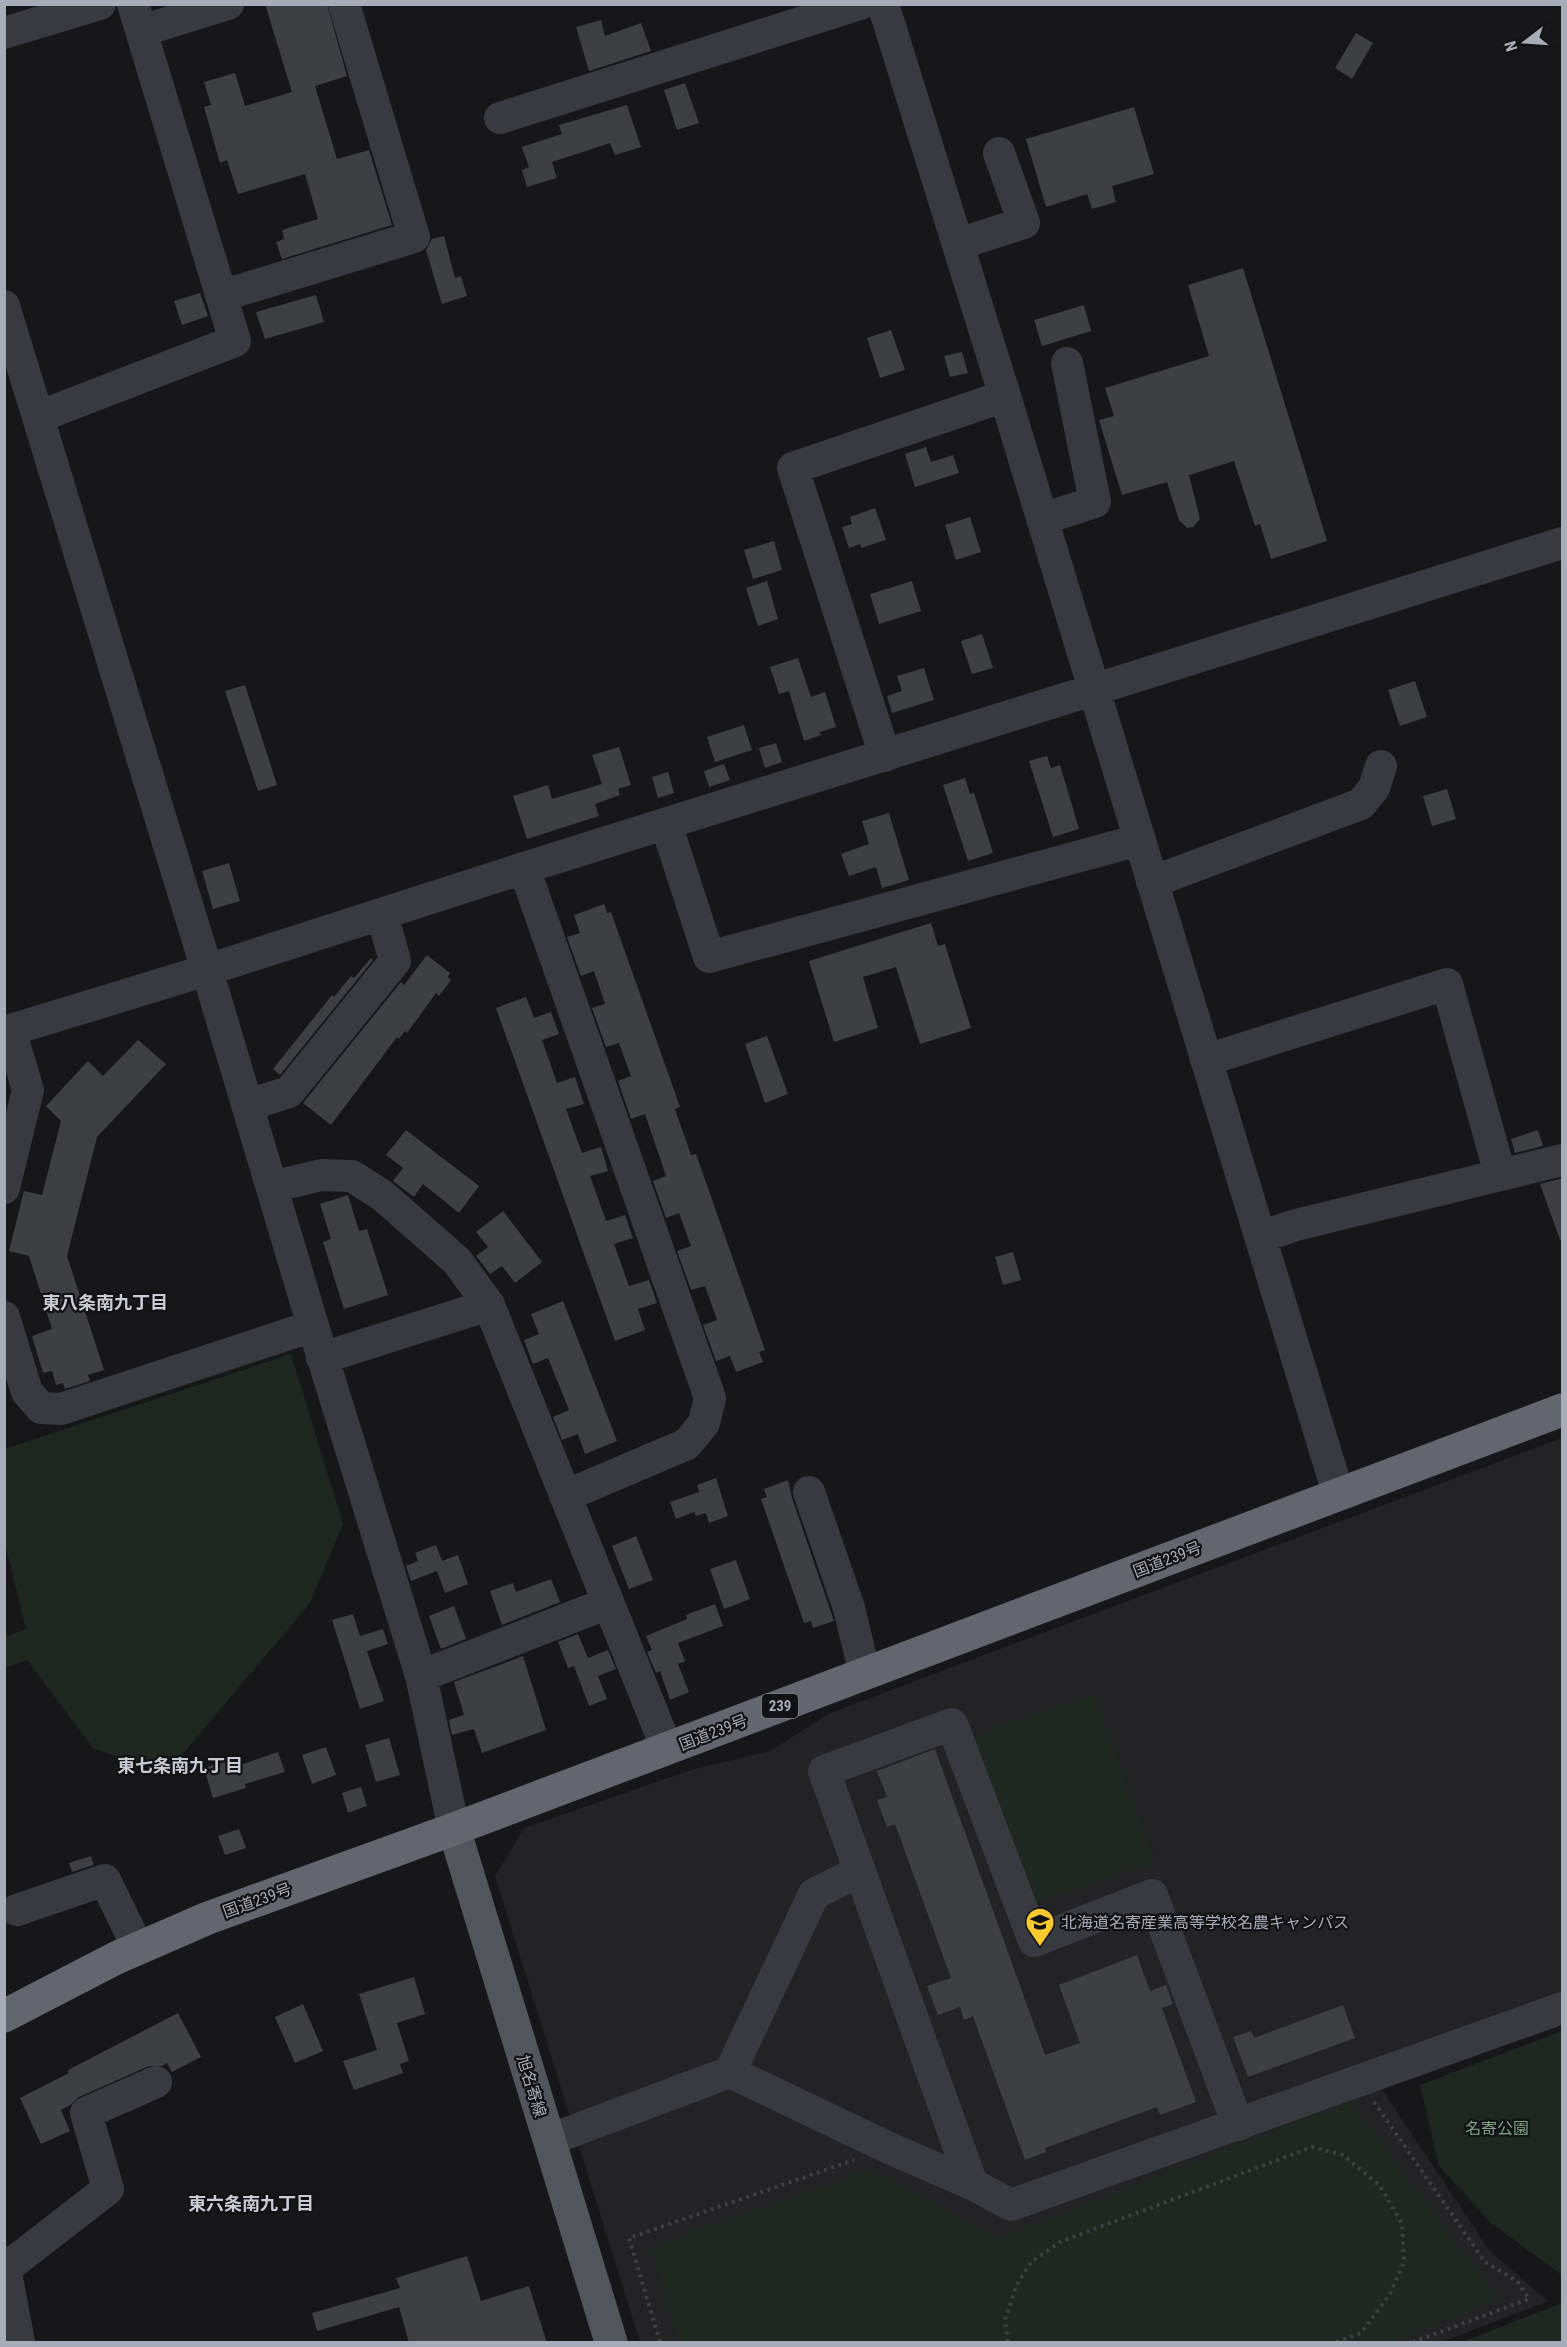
<svg xmlns="http://www.w3.org/2000/svg" width="1567" height="2347" font-family="'Roboto Condensed','Noto Sans JP',sans-serif">
  <style>
    .built { fill: #232326 }
    .green { fill: #1e2720 }
    .building { fill: #3e3f43 }
    .lines { fill: none; stroke-linecap: round; stroke-linejoin: round }
    .path { stroke: #3d3f45; stroke-width: 4; stroke-dasharray: 3 4.5; stroke-linecap: butt }
    .minor { stroke: #393a40; stroke-width: 32 }
    .major { stroke: #53555d; stroke-width: 33 }
    .highway { stroke: #63656f; stroke-width: 33 }
    .labels { text-anchor: middle; stroke-width: 4.5; stroke-linejoin: round; paint-order: stroke }
    .shield { fill: #121214; stroke: #7b7e88; stroke-width: 1.5 }
    .shield-label { font-size: 15px; font-weight: bold; fill: #a8acb9 }
    .street-label { font-size: 16px; fill: #a8acb9; stroke: #121214 }
    .poi-label { font-size: 16px; fill: #a8acb9; stroke: #121214; text-anchor: start }
    .park-label { font-size: 16px; fill: #7ea584; stroke: #121214 }
    .neighbourhood-label { font-size: 18px; font-weight: bold; fill: #c9cbd5; stroke: #121214 }
  </style>
  <rect width="100%" height="100%" fill="#171719"/>
  <path class="built" d="M1562 1438V2020L1381 2088 1490 2251 1548 2301 1442 2342H640L495 1876 524 1828 694 1769 770 1751 830 1713Z"/>
  <path class="green" d="M291 1354 343 1524 310 1603 165 1775 93 1748 27 1660 5 1668V1637L26 1629 5 1544V1449Z
    M1094 1693 1155 1861 1034 1905 973 1736Z
    M1562 2031V2275L1491 2223 1439 2166 1420 2085Z
    M1350 2101 1499 2300 1391 2342H678L651 2246 872 2169 998 2238Z
    M1562 2303V2342H1462Z"/>
  <path class="building" d="M265 4H327L347 76 315 86 337 159 369 150 392 225 282 259 276 242 284 239 282 230 318 219 305 174 238 194 227 160 220 163 204 107 211 105 204 82 235 73 245 106 292 92Z
    M601 20 605 36 641 23 651 51 589 71 576 27Z
    M1356 33 1373 43 1352 79 1335 68Z
    M685 83 699 123 677 130 664 90Z
    M627 105 641 147 615 155 610 143 552 162 557 178 527 187 522 170 529 167 522 147 562 134 559 125Z
    M1134 107 1154 174 1112 186 1116 202 1092 209 1087 194 1046 207 1026 139Z
    M444 236 455 278 461 276 467 296 442 304 426 250 432 239Z
    M1243 268 1327 541 1271 559 1260 524 1255 526 1234 461 1189 475 1200 519 1193 527 1187 528 1179 520 1167 482 1122 495 1099 420 1114 416 1105 388 1209 356 1188 285Z
    M200 293 208 316 182 325 174 301Z
    M316 295 324 322 265 339 256 312Z
    M1084 305 1091 331 1042 346 1034 320Z
    M891 330 905 370 880 378 867 338Z
    M962 352 968 373 950 377 944 356Z
    M926 447 931 462 953 455 959 473 915 487 905 454Z
    M875 508 886 540 861 548 860 544 849 548 842 527 852 524 850 517Z
    M970 517 981 552 956 560 945 525Z
    M774 541 782 570 753 579 744 550Z
    M767 581 778 619 758 626 746 588Z
    M912 581 921 611 879 624 870 594Z
    M982 634 993 668 972 674 961 641Z
    M798 658 811 697 825 692 836 727 820 732 821 735 804 741 789 691 779 694 770 667Z
    M924 668 934 700 892 713 887 696 902 691 897 676Z
    M1415 681 1427 717 1400 726 1388 690Z
    M245 685 277 785 258 791 225 691Z
    M744 725 752 750 715 762 707 737Z
    M776 743 782 762 765 768 759 748Z
    M619 747 631 785 618 789 620 795 595 804 599 816 527 839 513 796 548 785 552 799 602 784 592 755Z
    M1047 756 1051 768 1060 765 1079 829 1053 837 1029 761Z
    M724 764 730 780 709 787 704 771Z
    M668 772 674 793 658 798 652 777Z
    M965 778 970 794 974 793 993 853 968 861 943 785Z
    M1447 789 1456 819 1432 826 1423 796Z
    M889 813 909 880 882 888 876 867 849 876 841 854 869 844 862 821Z
    M229 863 240 901 213 909 202 871Z
    M604 904 607 913 611 912 680 1107 675 1109 679 1121 691 1155 696 1154 765 1350 759 1352 763 1362 736 1372 730 1356 716 1361 703 1325 717 1320 705 1286 691 1290 677 1251 691 1246 679 1213 666 1218 653 1181 666 1176 645 1114 631 1119 618 1081 631 1076 619 1043 606 1047 592 1008 605 1004 594 971 581 976 567 937 580 933 574 915Z
    M931 923 938 946 945 944 971 1028 920 1044 896 967 863 977 878 1028 834 1042 809 961Z
    M427 955 450 973 448 977 451 980 439 996 436 993 407 1033 405 1031 399 1039 397 1037 331 1125 303 1103 401 982 404 985Z
    M371 958 373 960 280 1075 273 1069 332 995 334 997 351 976 354 978Z
    M526 997 534 1018 551 1012 559 1034 542 1040 557 1083 575 1077 584 1104 566 1109 582 1153 601 1147 608 1171 590 1176 606 1221 625 1215 633 1238 614 1244 629 1286 649 1280 657 1303 638 1309 645 1330 615 1341 496 1008Z
    M767 1036 788 1094 765 1103 745 1044Z
    M138 1040 166 1064 97 1137 67 1256 104 1370 88 1375 90 1381 65 1389 63 1383 56 1385 52 1371 43 1373 32 1336 52 1329 29 1256 9 1251 24 1191 42 1195 61 1121 46 1106 88 1061 103 1076Z
    M406 1130 479 1186 459 1213 423 1184 414 1197 393 1181 403 1168 386 1155Z
    M1538 1130 1543 1146 1515 1153 1511 1139Z
    M1563 1178V1240H1560L1540 1184Z
    M348 1195 359 1231 367 1229 388 1295 344 1309 323 1242 331 1239 320 1204Z
    M503 1211 542 1262 515 1283 502 1266 490 1274 476 1256 488 1247 476 1232Z
    M1013 1252 1021 1280 1003 1285 995 1257Z
    M563 1301 617 1441 585 1454 578 1434 562 1440 553 1417 569 1410 548 1358 533 1364 524 1340 539 1334 531 1314Z
    M716 1478 728 1516 709 1523 706 1513 696 1516 694 1512 676 1519 670 1502 699 1492 697 1485Z
    M788 1480 792 1498 834 1621 813 1628 811 1621 804 1623 761 1499 767 1497 764 1489Z
    M636 1536 653 1580 629 1589 612 1546Z
    M436 1545 442 1561 458 1555 468 1584 445 1593 437 1571 411 1581 406 1566 418 1561 415 1553Z
    M736 1560 750 1599 724 1609 710 1569Z
    M551 1579 560 1602 502 1625 490 1591 513 1583 516 1592Z
    M715 1604 723 1626 678 1643 685 1661 678 1664 689 1692 670 1700 660 1671 656 1673 647 1652 652 1650 646 1636 687 1619 686 1615Z
    M454 1606 466 1639 441 1649 429 1616Z
    M353 1614 360 1636 383 1629 388 1644 367 1651 384 1701 360 1709 332 1620Z
    M578 1634 588 1658 608 1650 616 1669 598 1676 607 1699 589 1706 574 1666 568 1668 558 1642Z
    M523 1656 546 1730 482 1753 474 1729 452 1735 449 1720 464 1715 454 1682Z
    M389 1738 400 1775 376 1782 365 1745Z
    M326 1747 336 1775 312 1784 302 1755Z
    M935 1749 1045 2055 1080 2043 1059 1985 1137 1955 1150 1991 1166 1985 1173 2004 1162 2008 1196 2102 1160 2115 1157 2107 1045 2148 1046 2152 1025 2160 973 2016 964 2020 960 2007 938 2015 927 1986 951 1978 895 1824 887 1827 877 1800 887 1797 877 1771Z
    M278 1752 285 1772 245 1784 246 1788 213 1798 204 1768 237 1757 240 1765Z
    M361 1787 367 1806 348 1813 342 1793Z
    M239 1829 246 1848 225 1855 218 1836Z
    M91 1856 94 1865 72 1872 69 1863Z
    M414 1977 425 2014 397 2023 409 2061 400 2064 403 2073 354 2090 343 2061 377 2050 359 1994Z
    M303 2004 323 2051 295 2063 275 2017Z
    M1343 2005 1355 2038 1248 2077 1233 2037 1251 2031 1254 2038Z
    M178 2013 201 2057 172 2072 167 2063 162 2066H149L79 2097 70 2105 61 2110 70 2131 41 2144 20 2098 69 2073 68 2070Z
    M467 2256 481 2301 529 2286 547 2343H409L399 2307 317 2331 312 2313 400 2288 396 2278Z"/>
  <g class="lines">
    <path class="path" d="M1374 2102 1485 2262 1517 2281 1529 2299 1413 2342
      M660 2342 629 2238 854 2160
      M1008 2342 1005 2320 1016 2286 1031 2262 1060 2242 1312 2147 1343 2155 1380 2186 1402 2224 1404 2262 1390 2294 1361 2333 1336 2342"/>
    <path class="minor" d="M883 4 1005 396 1338 1493
      M141 31 228 4
      M4 33 100 4
      M500 118 860 4
      M958 244 1024 223 999 153
      M221 296 414 237 344 4
      M4 306 207 970 313 1326 421 1676 454 1829
      M38 417 235 341 133 4
      M1042 519 1095 502 1067 363
      M885 756 793 468 1005 396
      M666 824 709 957 1139 840
      M524 868 710 1398 704 1423 687 1444 565 1496
      M1152 882 1361 804 1374 788 1381 766
      M4 1032 207 970 524 868 1562 543
      M1206 1060 1447 984 1500 1174
      M248 1105 289 1092 395 961 382 914
      M272 1187 321 1175 352 1176 383 1196 457 1261 489 1305 667 1749
      M4 1188 28 1090 10 1030
      M1260 1237 1296 1225 1562 1160
      M4 1317 27 1392 41 1408 61 1409 313 1326
      M322 1358 489 1305
      M809 1492 849 1608 865 1674
      M421 1676 608 1603
      M17 1910 105 1880 138 1948
      M730 2072 814 1894 860 1871
      M549 2140 730 2072 889 2148 972 2184 1011 2205 1562 2008
      M972 2184 824 1771 952 1724 1034 1941 1152 1895 1238 2125
      M4 2262 19 2342
      M6 2268 108 2189 86 2113 156 2082"/>
    <path class="major" d="M454 1829 611 2342"/>
    <path class="highway" d="M4 2016 116 1958 208 1918 454 1829 1562 1410"/>
  </g>
  <defs>
    <g id="school-pin" transform="scale(1.5)"><path d="M0 17L-7.5 6A9.5 9.5 0 1 1 7.5 6Z" fill="#fac92e" stroke="#121214"/><path d="M0-5L7-2L0 1L-7-2ZM-4 1L0 2.5L4 1V4Q0 6-4 4Z" fill="#111"/></g>
  </defs>
  <g fill-rule="evenodd">
    <use href="#school-pin" x="1040" y="1922"/>
  </g>
  <g class="labels">
    <rect class="shield" x="762" y="1694" width="36" height="24" rx="4.5"/>
    <g class="shield-label">
      <text x="780" y="1711">239</text>
    </g>
    <g class="street-label">
      <text transform="translate(1167 1559) rotate(-21)" y="6">国道239号</text>
      <text transform="translate(713 1732) rotate(-21)" y="6">国道239号</text>
      <text transform="translate(257 1900) rotate(-20)" y="6">国道239号</text>
      <text transform="translate(532 2086) rotate(73)" y="6">旭名寄線</text>
    </g>
    <g class="poi-label">
      <text x="1061" y="1928">北海道名寄産業高等学校名農キャンパス</text>
    </g>
    <g class="park-label">
      <text x="1497" y="2134">名寄公園</text>
    </g>
    <g class="neighbourhood-label">
      <text x="105" y="1309">東八条南九丁目</text>
      <text x="180" y="1772">東七条南九丁目</text>
      <text x="251" y="2210">東六条南九丁目</text>
    </g>
  </g>
  <rect width="1567" height="2347" fill="none" stroke="#a8acb9" stroke-width="12"/>
  <g transform="translate(1525 42) rotate(253)" stroke="#121214" stroke-width="4.5" paint-order="stroke">
  <path d="M0-4.5L10 22L0 15L-10 22Z" fill="#a8acb9"/>
  <text y="-9" font-size="16" font-weight="bold" text-anchor="middle" fill="#a8acb9">N</text>
  </g>
</svg>
